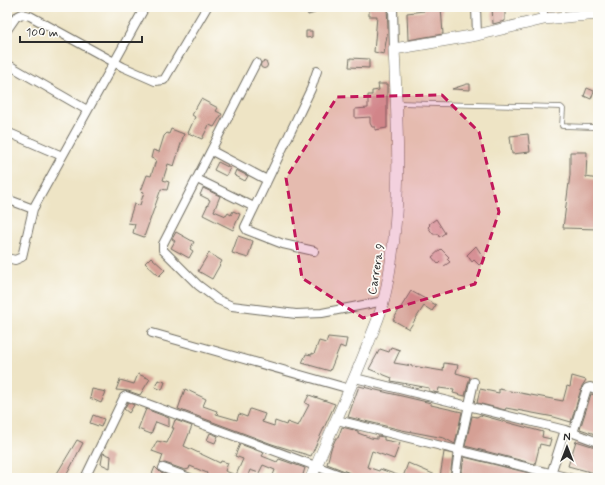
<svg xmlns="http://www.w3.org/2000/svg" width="605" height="485" font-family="Mynerve,sans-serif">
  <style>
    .built { fill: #f7d1c7 }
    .building { fill: #d5a095 }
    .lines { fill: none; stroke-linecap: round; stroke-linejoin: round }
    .lane-casing { stroke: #6f6c61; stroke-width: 5.5 }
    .street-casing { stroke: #6f6c61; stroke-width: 10 }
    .secondary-casing { stroke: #6f6c61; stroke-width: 12 }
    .lane { stroke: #fff; stroke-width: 4 }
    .street { stroke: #fff; stroke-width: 8 }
    .secondary { stroke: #fff; stroke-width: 11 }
    .marked { fill: #c2185b; fill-opacity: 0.2; stroke: #c2185b; stroke-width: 3; stroke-dasharray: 8 5; stroke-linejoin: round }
    .labels { text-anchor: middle; stroke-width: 3.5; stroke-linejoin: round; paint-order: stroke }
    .street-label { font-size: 12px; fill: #2b2b2b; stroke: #fdfcf7 }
  </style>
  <rect width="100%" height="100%" fill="#fdfcf7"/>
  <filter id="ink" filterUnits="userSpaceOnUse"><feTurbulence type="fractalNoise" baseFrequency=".025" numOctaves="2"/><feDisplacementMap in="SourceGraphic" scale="8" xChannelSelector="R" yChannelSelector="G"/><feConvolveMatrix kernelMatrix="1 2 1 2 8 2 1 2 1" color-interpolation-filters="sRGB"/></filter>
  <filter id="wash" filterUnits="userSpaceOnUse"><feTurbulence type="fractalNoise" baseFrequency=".012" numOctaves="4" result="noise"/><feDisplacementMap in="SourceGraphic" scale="16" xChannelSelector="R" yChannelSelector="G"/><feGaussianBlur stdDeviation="0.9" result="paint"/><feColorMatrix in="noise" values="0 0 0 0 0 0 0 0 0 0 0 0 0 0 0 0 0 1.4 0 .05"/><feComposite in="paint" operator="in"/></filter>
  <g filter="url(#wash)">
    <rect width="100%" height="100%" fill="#eee4c5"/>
    <path class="built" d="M540 7H592L542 13Z"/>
    <g id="blocks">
      <path class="building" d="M306 7H313L315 13 308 15Z
        M369 7H387L388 29 384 54 374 52 377 16H369Z
        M424 7H441L443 34 408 40 407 13 424 11Z
        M492 7H505V21L493 24Z
        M306 31H312V37L306 38Z
        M350 58 369 59V68L349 67Z
        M260.5 65a3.5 3.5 0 1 1 7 0a3.5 3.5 0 1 1-7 0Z
        M378 84H387V128L375 130V127H372L370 123V117L355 118V109L368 108V95H372V91L379 90Z
        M467 84H470V90L452 89Z
        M587 88 594 91 591 99 584 96Z
        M201 99 218 108 216 111 222 114 214 127 209 125 202 139 188 133 195 117 192 115Z
        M171 129 184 134 174 166 168 164 163 180 169 182 167 190 161 189 144 237 133 233 135 224 128 223 134 204 140 205 144 192 141 191 147 175 151 176 156 160 151 158 153 150 159 152 164 136 167 133 169 134Z
        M528 134 530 152 512 154 510 136Z
        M570 152H587L586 177 598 179V229L563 228 570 175Z
        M218 162 230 168 226 176 214 170Z
        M236 170 248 176 245 181 234 175Z
        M203 188 220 196 214 211 226 216 228 213 231 215 233 211 240 214 233 230 203 215 210 200 200 195Z
        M436 219 445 233 439 237 438 234H433L428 227 430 225 429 224Z
        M176 232 194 242 190 249 193 251 189 258 171 248 175 241 172 239Z
        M238 236 253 241 248 258 232 253Z
        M476 246 485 260 479 265 474 260 472 262 467 255Z
        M441 249 449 257 447 259 450 262 444 266 440 262 438 264 432 257Z
        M209 253 222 261 212 279 198 271Z
        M151 257 165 270 159 276 145 263Z
        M411 291 436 305 432 311 424 306 409 329 393 320Z
        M328 337 347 339 345 348 340 346 330 371 302 363 306 354 312 355V353L314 354 319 341 326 343Z
        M391 347 400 350 394 363 443 371 444 363 458 365 456 373 470 377 465 396 453 393 454 390 439 388 438 393 429 391V388L391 381 392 378 369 369 380 349 389 352Z
        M138 374 150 379 140 395 128 391 116 390 120 380 134 384Z
        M572 376 586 380 582 386 571 422 554 417 506 408 505 410 477 403 480 389 499 393V389L563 401 567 386 570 387Z
        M158 380 165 382 162 390 155 387Z
        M359 386 431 403V405L462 412 455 444 444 438 402 430 348 417Z
        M92 389 106 392 101 403 90 398Z
        M185 389 202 397 206 399 203 406 217 411 216 414 237 420 239 414 247 417 250 409 265 414 262 422 274 426 275 421 286 425 287 422 298 426 309 405 305 403 309 395 335 404 311 456 272 444 178 409Z
        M591 394 598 396V435L580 429Z
        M128 402 134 405 129 413 124 409Z
        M146 409 169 418V427L156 422 151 434 138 429Z
        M93 415 104 419 101 427 90 423Z
        M480 415 543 432 542 437 551 439 549 446 540 444 535 464 465 446 472 416 477 417Z
        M175 420 192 426 184 446 220 463 221 461 228 463 225 471 236 475 243 459 235 456 240 444 264 453 262 456 277 462 279 459 305 468 302 478H272L275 470 263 465 259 473 250 470 247 478H205L207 473 190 466 189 469 185 470 165 463 160 464 163 455 152 451 157 441 167 443 174 428H172Z
        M342 427 358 431V433L371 438 377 439V436L384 437V440L400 443 394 459 372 451 367 467 379 471 380 469 403 477 408 463 440 477 444 452 453 454 450 478H353L350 473 327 464 331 449 336 438H338Z
        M210 433 218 436 215 443 207 440Z
        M77 440 83 443 65 478 56 475Z
        M576 441 598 448V474L568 466Z
        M103 453 111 456 110 468 101 464Z
        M464 457 533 474 532 478H464L461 477Z
        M155 467 161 473 174 478H163L152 474Z"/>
    </g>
  </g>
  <g filter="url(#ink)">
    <use href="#blocks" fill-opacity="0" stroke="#6f6c61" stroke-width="1"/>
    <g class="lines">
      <g class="lane-casing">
        <path id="lane" d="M397 103 561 107 563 109 562 126 592 127"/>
      </g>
      <g class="street-casing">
        <path id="street" d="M393 7 394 49
          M476 7 477 35
          M542 7 544 19
          M7 30 16 17 22 14 30 16 123 67 155 81 164 80 207 7
          M256 63 163 244V250L198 285 218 300 232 306 296 314 322 313 384 301
          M7 64 87 110
          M7 132 62 156
          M212 151 267 180
          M197 179 254 207
          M7 199 33 209
          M314 251 283 244 247 230 245 227 311 89 317 71
          M7 258 15 260 22 257 33 209 145 7
          M152 333 350 389
          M355 378 565 430 598 442
          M337 420 570 478
          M573 433 587 388 590 387 598 390
          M163 468 190 478
          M550 477 565 430
          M85 478 124 397 126 396 348 478
          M455 478 459 450 474 382"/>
      </g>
      <g class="secondary-casing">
        <path id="secondary" d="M311 478C330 433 351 388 369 342 374 328 381 314 384 299 403 218 398 132 394 49L477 35 544 19 598 14"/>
      </g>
      <use href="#lane" class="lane"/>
      <use href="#street" class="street"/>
      <use href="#secondary" class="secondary"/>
    </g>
  </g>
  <path class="marked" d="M442 95 479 132 499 212 475 284 363 318 302 278 286 178 337 97Z"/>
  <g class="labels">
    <g class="street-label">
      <text transform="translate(376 269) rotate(-80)" y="4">Carrera 9</text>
    </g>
  </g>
  <rect width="605" height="485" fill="none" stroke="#fdfcf7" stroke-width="24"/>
  <g transform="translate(567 447)" stroke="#fdfcf7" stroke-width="3" paint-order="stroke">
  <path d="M0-3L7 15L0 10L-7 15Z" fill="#2b2b2b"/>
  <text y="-6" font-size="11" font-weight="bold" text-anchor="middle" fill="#2b2b2b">N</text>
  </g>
  <path d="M20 36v6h122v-6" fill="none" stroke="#2b2b2b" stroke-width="2"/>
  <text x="26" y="36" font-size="12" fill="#2b2b2b" stroke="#fdfcf7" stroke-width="3" paint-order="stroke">100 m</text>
</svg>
